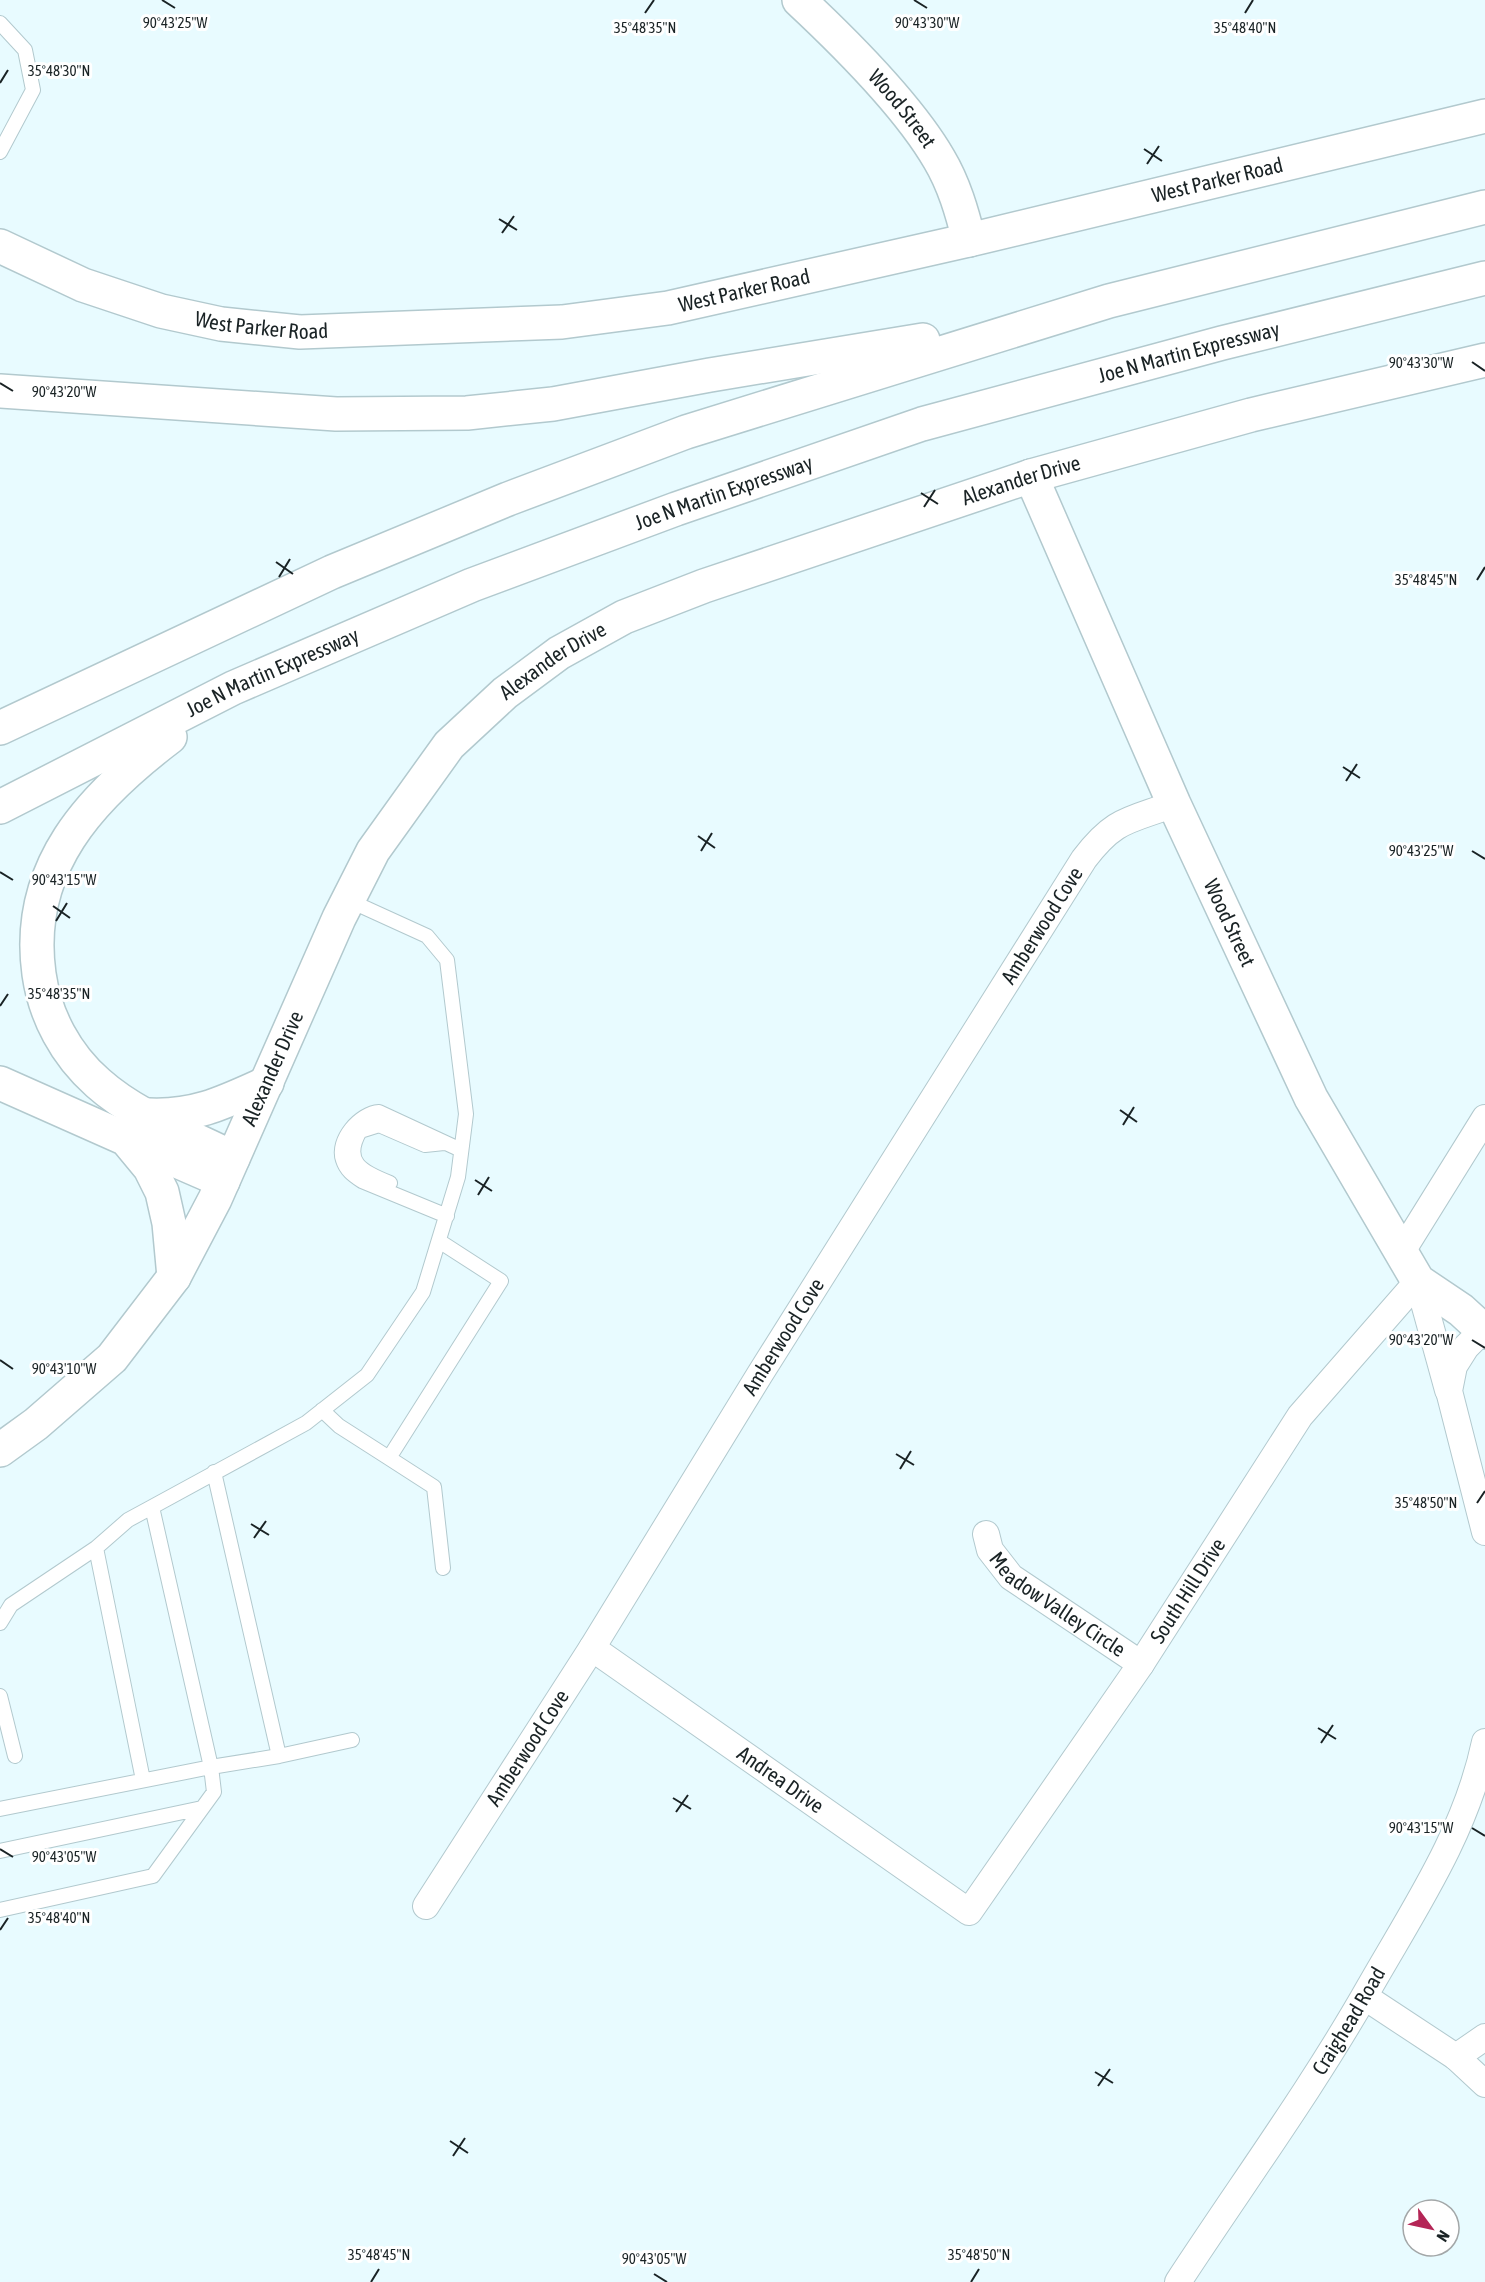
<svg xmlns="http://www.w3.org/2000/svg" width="1485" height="2282" font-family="'Asap Condensed',sans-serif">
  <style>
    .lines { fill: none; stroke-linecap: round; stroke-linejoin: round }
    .lane-casing { stroke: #b2c9ce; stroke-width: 16 }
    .street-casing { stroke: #b2c9ce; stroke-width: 28 }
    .secondary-casing { stroke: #b2c9ce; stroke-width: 36 }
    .highway-casing { stroke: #b2c9ce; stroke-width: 36 }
    .lane { stroke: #fff; stroke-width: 14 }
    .street { stroke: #fff; stroke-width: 26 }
    .secondary { stroke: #fff; stroke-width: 33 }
    .highway { stroke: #fff; stroke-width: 33 }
    .ticks { fill: none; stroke: #1a2325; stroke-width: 2 }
    .labels { text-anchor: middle; stroke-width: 6; stroke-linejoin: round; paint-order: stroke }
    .street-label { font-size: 21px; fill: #1a2325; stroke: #fff }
    .ticks-label { font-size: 15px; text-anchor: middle; fill: #1a2325; stroke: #fff; stroke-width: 6; stroke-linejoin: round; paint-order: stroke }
  </style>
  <rect width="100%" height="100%" fill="#e8fbff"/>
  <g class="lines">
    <g class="lane-casing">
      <path id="lane" d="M0 23 25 50 33 90 0 152
        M390 1183C362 1172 342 1162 360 1131L379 1125 425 1145 444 1143
        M447 1216 362 1181C353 1175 346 1170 343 1160 336 1140 360 1113 379 1112L461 1150
        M322 1410 339 1426 389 1458 501 1281 439 1241
        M389 1458 434 1487 443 1568
        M0 1623 11 1605 96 1548
        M0 1696 15 1756
        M279 1756 352 1740
        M143 1780 96 1548 128 1520 152 1507
        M0 1809 211 1767 152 1507 306 1423 367 1375 423 1292 458 1177 466 1114 447 960 427 936 348 900
        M0 1851 202 1808
        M0 1910 153 1876 214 1792 211 1767 279 1756 214 1472"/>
    </g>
    <g class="street-casing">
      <g id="street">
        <path d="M1401 1253 1485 1118"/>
        <path d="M1418 1281 1448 1390"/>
        <path d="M1483 1330 1466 1347 1454 1366 1449 1391 1485 1532"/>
        <path id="s1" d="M986 1534 990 1550 1011 1577 1141 1664"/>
        <path id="s2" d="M592 1648 969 1912 1141 1664 1300 1416 1418 1281"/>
        <path id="s3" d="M426 1906 592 1648 760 1374 1084 859C1115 818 1129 821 1174 804"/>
        <path d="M1365 1997 1456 2057 1485 2084"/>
        <path d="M1456 2057 1485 2037"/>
        <path id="s4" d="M1178 2282C1242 2184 1311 2090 1369 1988 1414 1909 1466 1833 1485 1742"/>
      </g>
    </g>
    <g class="secondary-casing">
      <g id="secondary">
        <path id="s5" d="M799 0C845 43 907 104 939 159 954 184 962 212 969 240"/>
        <path id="s6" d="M0 246 83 285 161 311 221 324 300 332 562 322 668 308 969 240 1485 116"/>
        <path id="s7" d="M1031 476 1174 804 1311 1098 1418 1281 1461 1310 1485 1332"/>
        <path id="s8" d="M0 1450 36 1424 112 1358 174 1277 215 1199 339 918 373 851 449 745 505 693 559 653 624 617 704 586 1031 476 1251 415 1485 360"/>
      </g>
    </g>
    <g class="highway-casing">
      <g id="highway">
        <path d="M0 391 336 414 467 413 553 404 710 375 923 340"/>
        <path d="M0 728 332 572 508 499 686 432 1109 301 1485 207"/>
        <path d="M170 737C91 797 24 867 39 974 45 1016 66 1055 98 1083 136 1117 188 1135 233 1158"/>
        <path id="s9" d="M0 807 233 688 472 585 676 509 922 424 1222 343 1485 278"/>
        <path d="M0 1083 126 1139 150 1168 162 1192 169 1223 174 1277"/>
        <path d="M149 1115C196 1117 225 1102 267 1083"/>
        <path d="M131 1141 223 1181"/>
      </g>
    </g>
    <use href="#lane" class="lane"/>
    <use href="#street" class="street"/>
    <use href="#secondary" class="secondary"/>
    <use href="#highway" class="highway"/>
  </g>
  <path class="ticks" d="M162 0 175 8M914 0 927 8M645 13 654 0M1245 13 1253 0M0 83 8 70M1144 149 1162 161M1147 164 1159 146M499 219 517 230M502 233 514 216M1472 362 1485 371M0 383 13 391M921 493 938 504M924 507 935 490M276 562 293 574M279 577 290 559M1477 580 1485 567M1343 767 1360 778M1346 781 1357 764M698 836 715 848M701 851 712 833M1472 851 1485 859M0 872 13 880M53 906 70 918M56 921 67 903M0 1006 8 994M1120 1110 1137 1122M1123 1125 1134 1107M475 1180 492 1191M478 1195 489 1177M1472 1340 1485 1348M0 1360 13 1369M896 1454 914 1465M900 1469 911 1451M1477 1503 1485 1491M251 1524 269 1535M254 1538 266 1521M1318 1728 1336 1739M1321 1743 1333 1725M673 1798 691 1809M676 1812 688 1795M1472 1828 1485 1836M0 1849 13 1857M0 1930 8 1918M1095 2072 1113 2083M1098 2086 1110 2069M450 2141 468 2153M453 2156 465 2138M654 2274 667 2282M371 2282 379 2269M971 2282 979 2269"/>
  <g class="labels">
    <g class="street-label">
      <text dy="7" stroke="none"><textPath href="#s5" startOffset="150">Wood Street</textPath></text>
      <text dy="7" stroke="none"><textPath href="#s6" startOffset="1248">West Parker Road</textPath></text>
      <text dy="7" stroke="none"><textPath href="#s6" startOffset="762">West Parker Road</textPath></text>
      <text dy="7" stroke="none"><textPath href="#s6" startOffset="276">West Parker Road</textPath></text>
      <text dy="7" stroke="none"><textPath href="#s9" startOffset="1276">Joe N Martin Expressway</textPath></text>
      <text dy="7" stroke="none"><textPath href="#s8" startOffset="1486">Alexander Drive</textPath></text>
      <text dy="7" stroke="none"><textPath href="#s9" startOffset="790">Joe N Martin Expressway</textPath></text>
      <text dy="7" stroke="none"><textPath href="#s8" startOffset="982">Alexander Drive</textPath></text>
      <text dy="7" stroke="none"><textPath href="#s9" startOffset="304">Joe N Martin Expressway</textPath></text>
      <text dy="7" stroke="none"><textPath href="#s7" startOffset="489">Wood Street</textPath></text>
      <text dy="7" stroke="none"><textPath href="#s3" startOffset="1158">Amberwood Cove</textPath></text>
      <text dy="7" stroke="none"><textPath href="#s8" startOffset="478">Alexander Drive</textPath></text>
      <text dy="7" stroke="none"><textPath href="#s3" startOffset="672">Amberwood Cove</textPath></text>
      <text dy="7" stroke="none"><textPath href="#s2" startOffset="849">South Hill Drive</textPath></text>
      <text dy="7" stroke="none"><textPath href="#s1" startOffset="104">Meadow Valley Circle</textPath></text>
      <text dy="7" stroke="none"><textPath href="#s3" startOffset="188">Amberwood Cove</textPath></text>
      <text dy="7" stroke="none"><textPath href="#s2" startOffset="230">Andrea Drive</textPath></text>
      <text dy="7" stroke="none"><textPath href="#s4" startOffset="312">Craighead Road</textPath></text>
    </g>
  </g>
  <g class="ticks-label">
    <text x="175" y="28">90°43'25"W</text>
    <text x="927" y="28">90°43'30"W</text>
    <text x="645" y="33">35°48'35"N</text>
    <text x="1245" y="33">35°48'40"N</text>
    <text x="59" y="76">35°48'30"N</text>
    <text x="1421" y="368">90°43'30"W</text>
    <text x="64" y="397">90°43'20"W</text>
    <text x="1426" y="585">35°48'45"N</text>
    <text x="1421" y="856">90°43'25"W</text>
    <text x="64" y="885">90°43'15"W</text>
    <text x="59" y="999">35°48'35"N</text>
    <text x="1421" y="1345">90°43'20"W</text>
    <text x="64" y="1374">90°43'10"W</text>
    <text x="1426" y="1508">35°48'50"N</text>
    <text x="1421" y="1833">90°43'15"W</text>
    <text x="64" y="1862">90°43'05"W</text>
    <text x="59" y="1923">35°48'40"N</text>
    <text x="379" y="2260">35°48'45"N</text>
    <text x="979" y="2260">35°48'50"N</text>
    <text x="654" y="2264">90°43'05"W</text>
  </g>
  <g transform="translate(1431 2228) rotate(123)"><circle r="28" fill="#ffffff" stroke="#a3a7a8" stroke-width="1.5"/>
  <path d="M0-4.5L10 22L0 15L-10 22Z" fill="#b42556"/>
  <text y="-9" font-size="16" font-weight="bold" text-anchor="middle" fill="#1a2325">N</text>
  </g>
</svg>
